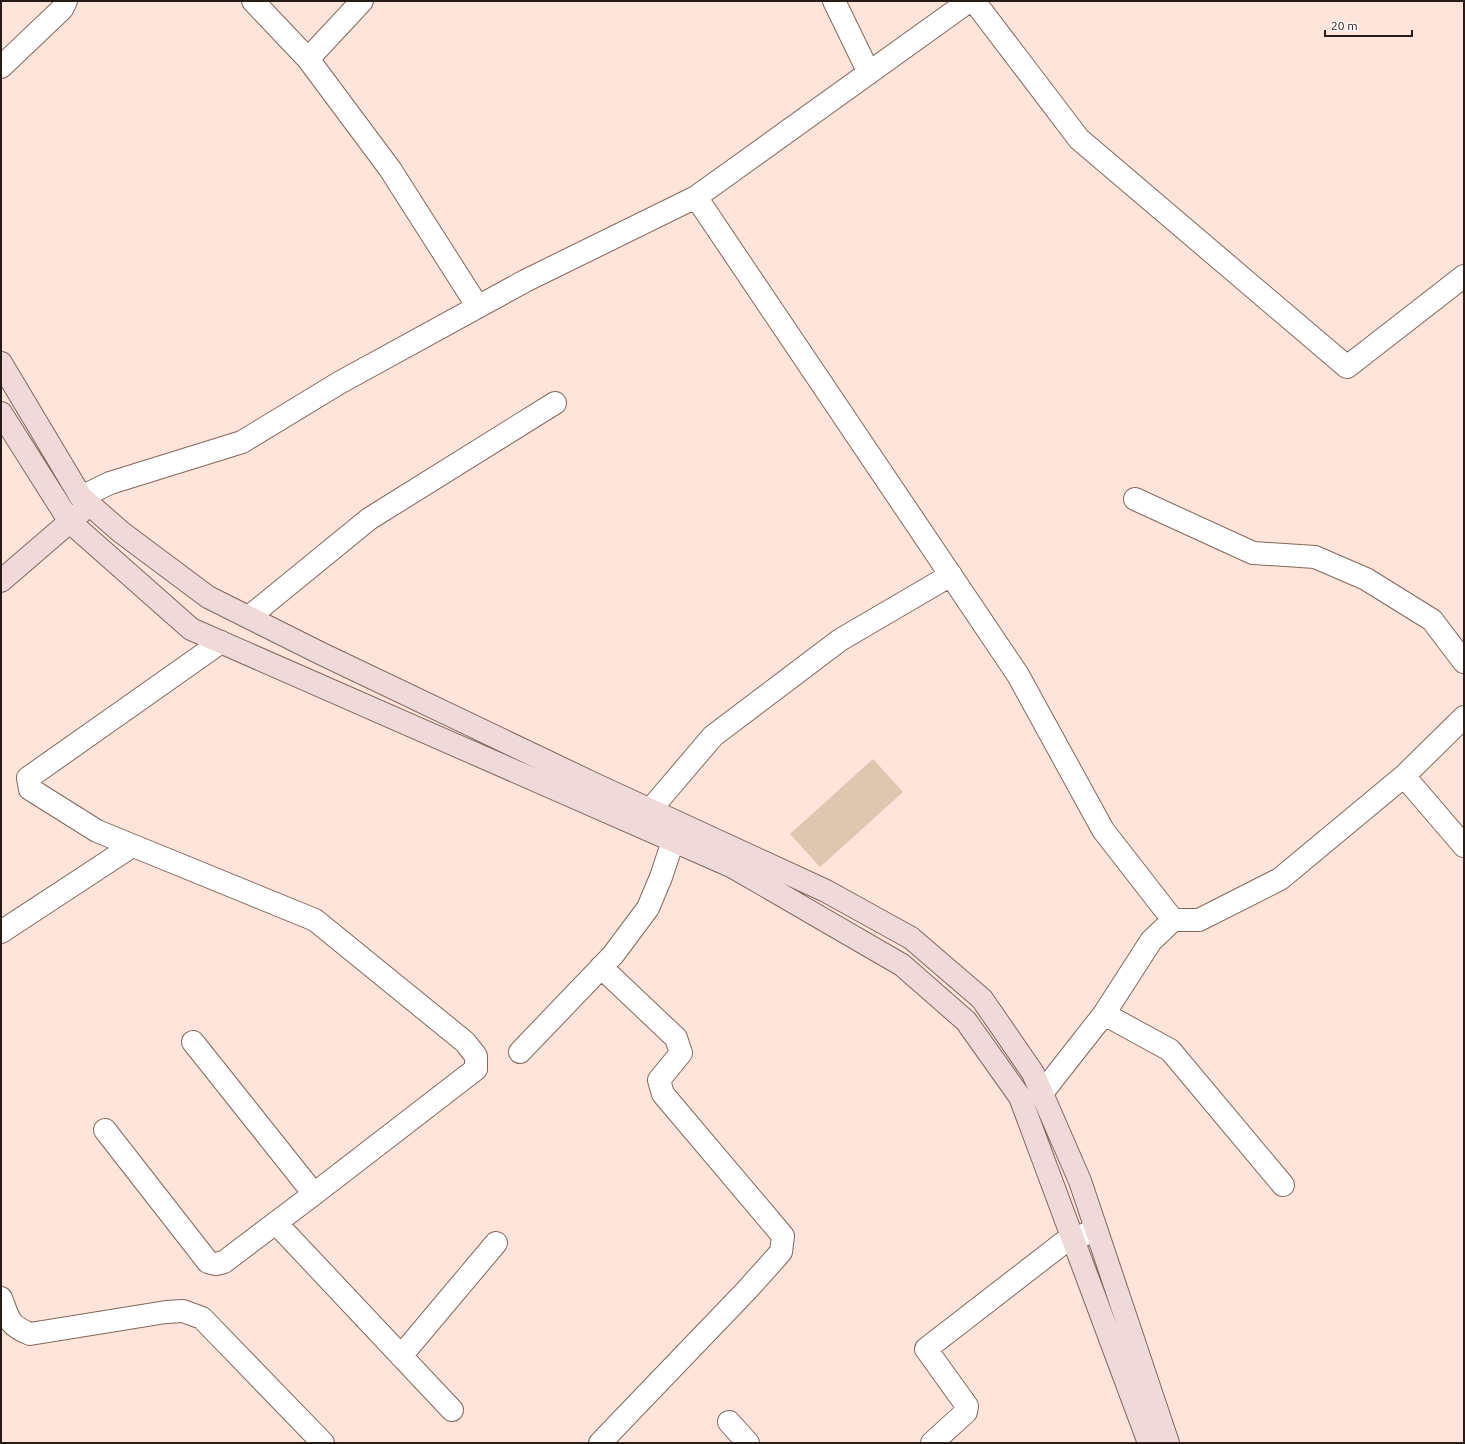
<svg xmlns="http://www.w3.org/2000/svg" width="1465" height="1444" font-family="Ubuntu,sans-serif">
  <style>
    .building { fill: #ddc7b0 }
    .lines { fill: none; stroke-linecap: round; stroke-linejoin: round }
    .street-casing { stroke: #82675b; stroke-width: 24 }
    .secondary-casing { stroke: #82675b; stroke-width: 24 }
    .street { stroke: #fff; stroke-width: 22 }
    .secondary { stroke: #f0d9d9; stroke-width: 22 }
  </style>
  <rect width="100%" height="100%" fill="#fee4da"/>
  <path class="building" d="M873 759 903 792 820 867 790 834Z"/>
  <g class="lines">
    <g class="street-casing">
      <path id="street" d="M253 1 308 59 390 169 478 307
        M834 1 869 73
        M974 1 1079 139 1347 367 1464 276
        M308 59 362 1
        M1 67 62 9 66 1
        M696 197 969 1
        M81 497 110 483 242 442 339 383 525 281 696 197 1018 675 1103 830 1173 920 1151 941 1104 1014 1042 1093
        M1135 499 1253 553 1315 557 1366 579 1432 620 1464 662
        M249 617 369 519 555 403
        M1404 776 1464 846
        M650 810 713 736 840 640 951 575
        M1173 920H1199L1280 879 1404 776 1464 717
        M1 932 132 846
        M1104 1014 1170 1050 1283 1185
        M193 1042 314 1194
        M520 1052 613 955 648 908 661 877 673 841
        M105 1130 208 1262 216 1264 224 1262 314 1194 476 1069V1056L465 1042 315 920 97 831 30 789 28 778 221 642
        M276 1223 452 1410
        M1 1298C9 1319 8 1325 30 1334L166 1312 183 1311 202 1318 323 1443
        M401 1356 496 1243
        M729 1422 748 1443
        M600 1443 746 1291 781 1252 783 1236 663 1094 659 1080 681 1053 676 1038 601 967
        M932 1443 966 1412 967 1406 926 1349 1063 1243 1096 1230"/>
    </g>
    <g class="secondary-casing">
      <path id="secondary" d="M1 363 81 497 121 532 208 597 320 653 592 783 826 891 911 938 982 999 1033 1073 1080 1181 1168 1443
        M1 413 70 522 191 629 733 867 902 965 966 1021 1020 1097 1149 1443
        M1 581 80 513"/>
    </g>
    <use href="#street" class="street"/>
    <use href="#secondary" class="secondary"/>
  </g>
  <rect width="1465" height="1444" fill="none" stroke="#261b16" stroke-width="4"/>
  <path d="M1325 30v6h87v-6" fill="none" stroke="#261b16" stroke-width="2"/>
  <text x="1331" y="30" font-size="12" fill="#261b16" stroke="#fdf6f4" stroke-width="3" paint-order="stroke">20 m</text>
</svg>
